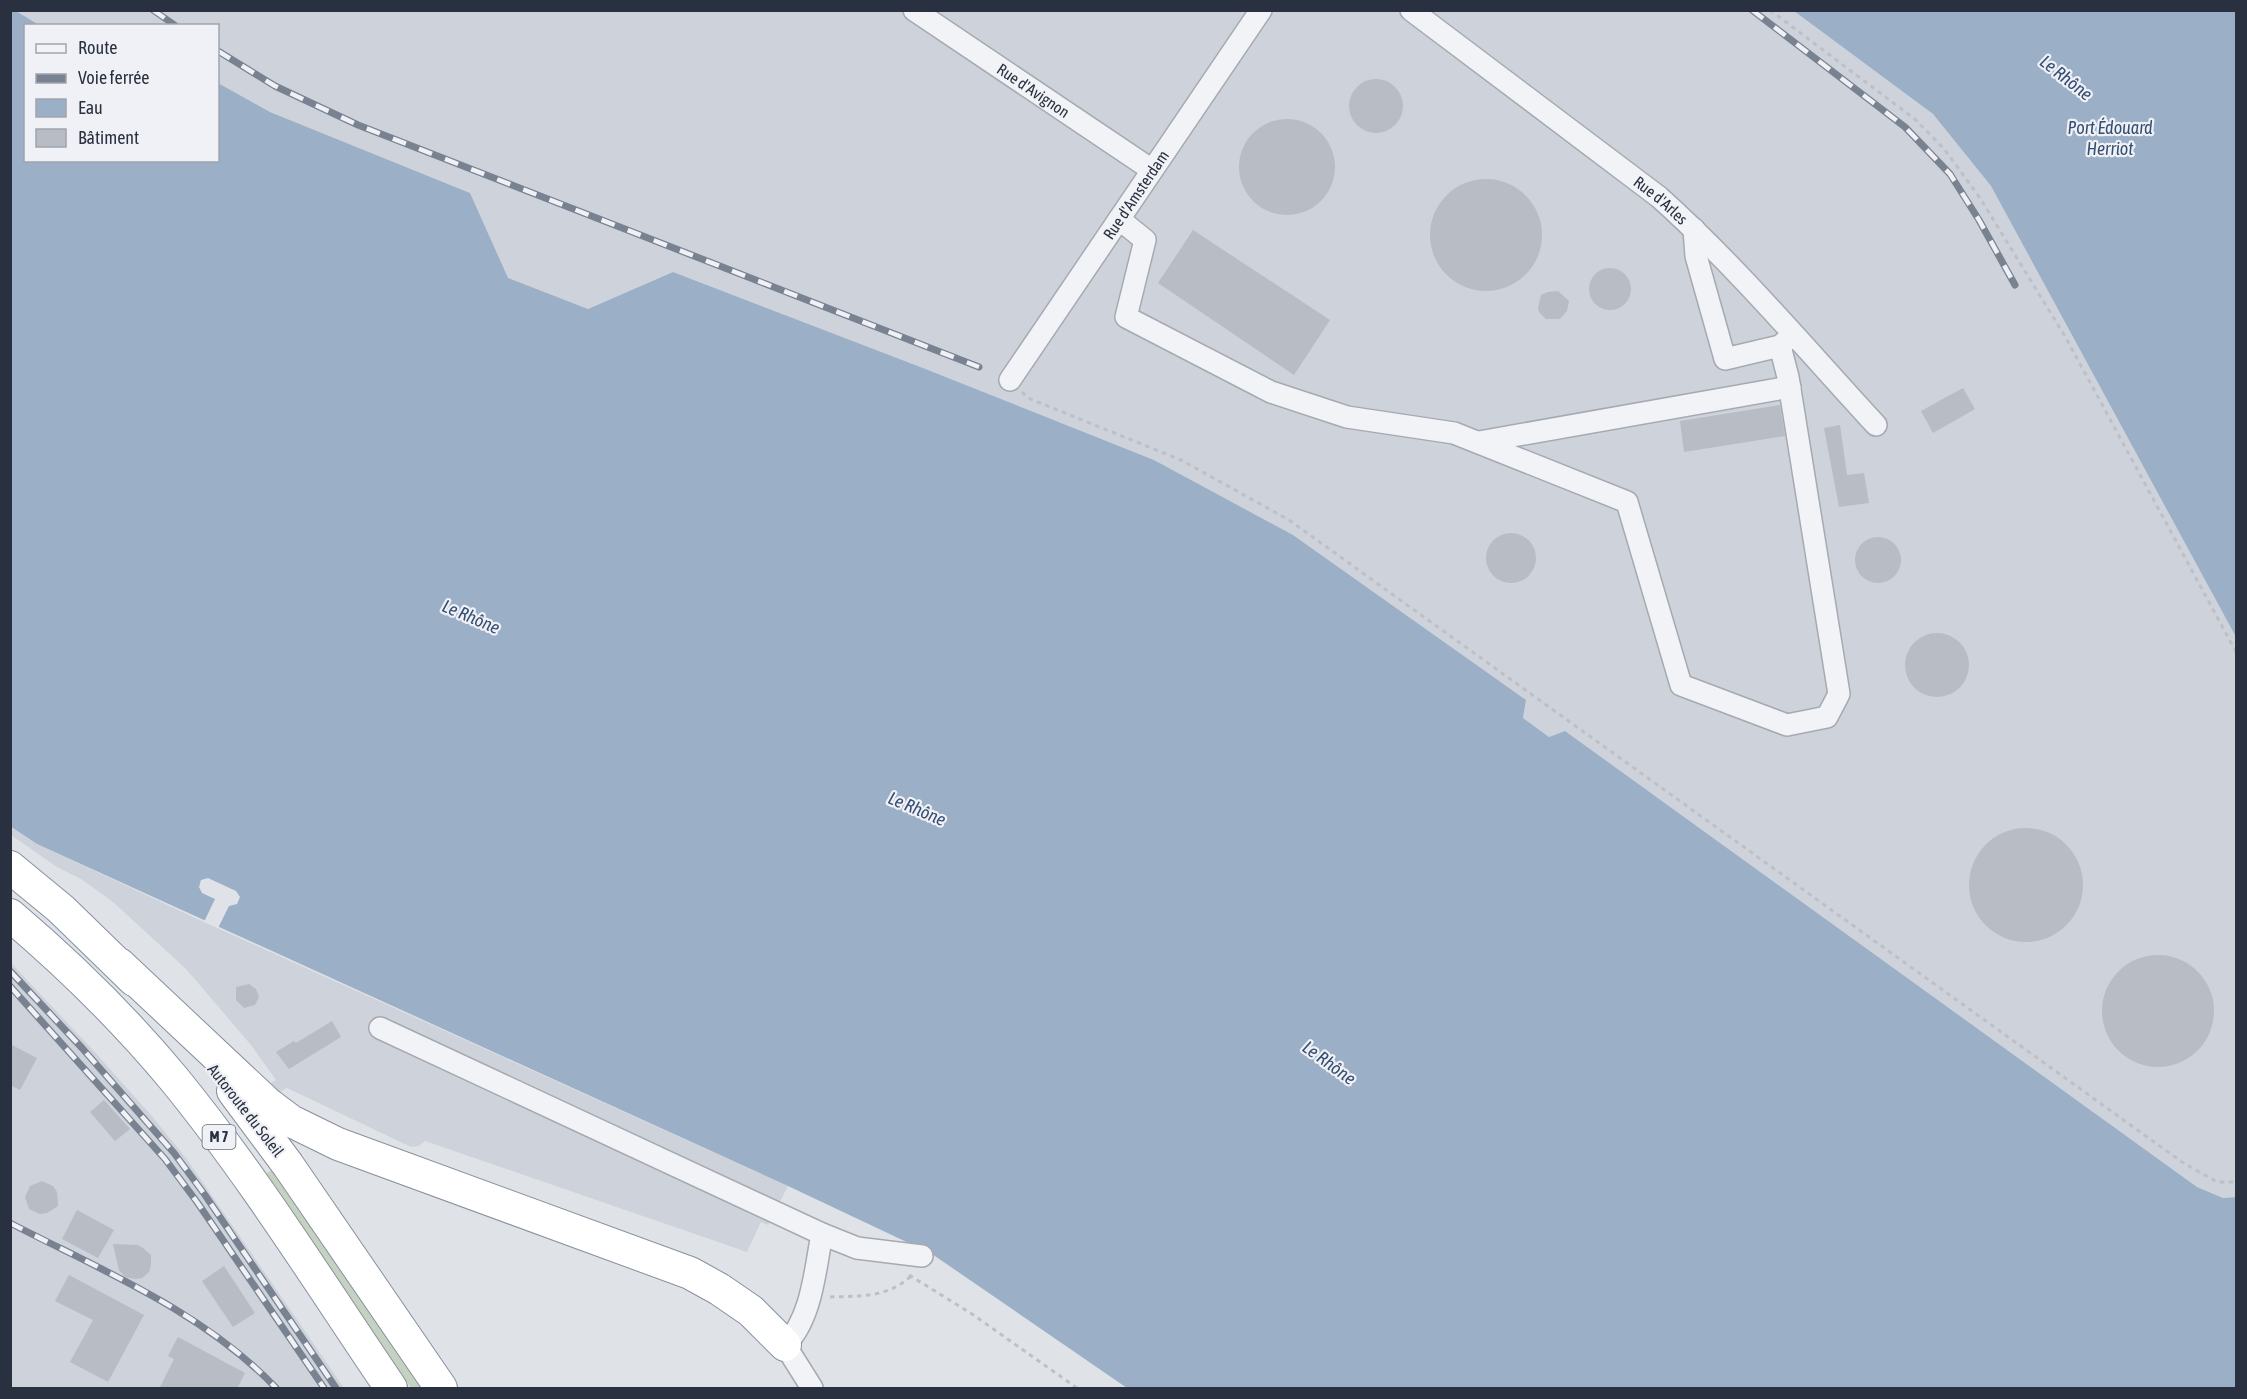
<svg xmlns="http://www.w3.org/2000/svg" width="2247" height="1399" font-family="'Asap Condensed',sans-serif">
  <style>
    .built { fill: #ced2da }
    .green { fill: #c5d2c1 }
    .water { fill: #9bafc7 }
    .pier { fill: #dfe3e8 }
    .building { fill: #b7bcc5 }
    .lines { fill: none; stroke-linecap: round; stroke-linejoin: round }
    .minor-casing { stroke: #a5aab2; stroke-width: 24 }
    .highway-casing { stroke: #87909e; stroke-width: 34 }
    .path { stroke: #bec0c7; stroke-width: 3; stroke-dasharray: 4.5 4.5; stroke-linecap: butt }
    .minor { stroke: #f2f3f7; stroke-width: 21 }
    .highway { stroke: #fff; stroke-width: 32 }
    .rail-casing { stroke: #798291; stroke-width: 7 }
    .rail { stroke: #eff1f6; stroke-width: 4.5; stroke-dasharray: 14; stroke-linecap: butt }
    .labels { text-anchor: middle; stroke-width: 4.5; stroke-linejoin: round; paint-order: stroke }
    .shield { fill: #eff1f6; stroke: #646a76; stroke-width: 1.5 }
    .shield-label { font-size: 15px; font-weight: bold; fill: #29303f }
    .street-label { font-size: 16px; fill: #29303f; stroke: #eff1f6 }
    .water-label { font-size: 18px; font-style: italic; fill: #344d72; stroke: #eff1f6 }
  </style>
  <rect width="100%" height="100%" fill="#dfe3e8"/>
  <path class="built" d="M16 11H1794L1933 114 1991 186 2236 637V1197L2223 1198 2197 1187 1565 731 1549 737 1523 718 1526 700 1293 535 1154 460 923 368 673 272 588 309 507 278 470 193 270 112 218 83V26L39 25Z
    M10 826 37 844 204 922 788 1186 768 1225 761 1222 747 1252 425 1141 419 1146 411 1147 287 1088 278 1093 271 1083 276 1080 251 1045 186 969 113 902 81 879 57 867 11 835Z
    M10 962 92 1049 151 1115 186 1158 344 1388H11Z"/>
  <path class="green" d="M272 1170 423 1388H411L265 1174Z"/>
  <path class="water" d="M10 11H16L39 25 26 26V160H218V83L270 112 470 193 508 278 588 309 673 272 923 368 1154 460 1293 535 1526 700 1523 718 1549 737 1565 731 2197 1187 2223 1198 2236 1197V1388H1127L932 1254 788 1186 37 844 10 826Z
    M1794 11H2236V637L1991 186 1933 114Z"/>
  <path class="pier" d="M208 878 236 891 240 897 237 904 229 906 218 928 204 922 215 899 202 893 199 887 201 880Z"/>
  <path class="building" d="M1349 106a27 27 0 1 1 54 0a27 27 0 1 1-54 0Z
    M1239 167a48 48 0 1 1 96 0a48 48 0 1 1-96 0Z
    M1430 235a56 56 0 1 1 112 0a56 56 0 1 1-112 0Z
    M1193 230 1330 320 1294 375 1158 283Z
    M1589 289a21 21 0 1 1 42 0a21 21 0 1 1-42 0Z
    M1558 291 1569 301 1567 311 1560 319H1546L1539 312 1538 307 1541 295 1548 292Z
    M1963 388 1975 409 1933 433 1921 411Z
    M1780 405 1785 436 1684 452 1680 421Z
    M1840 425 1847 475 1864 473 1869 503 1839 507 1824 428Z
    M1486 558a25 25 0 1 1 50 0a25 25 0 1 1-50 0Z
    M1855 560a23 23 0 1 1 46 0a23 23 0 1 1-46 0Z
    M1905 665a32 32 0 1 1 64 0a32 32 0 1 1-64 0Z
    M1969 885a57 57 0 1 1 114 0a57 57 0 1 1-114 0Z
    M2102 1011a56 56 0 1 1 112 0a56 56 0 1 1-112 0Z
    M249 984 256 989 259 997 255 1005 244 1008 236 1000V987Z
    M332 1021 341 1037 289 1069 276 1052 294 1041 296 1043Z
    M10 1044 37 1058 20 1090 10 1085Z
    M104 1100 130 1129 115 1141 90 1112Z
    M42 1181 53 1186 57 1192 58 1206 47 1213 40 1214 29 1209 25 1197 30 1186Z
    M77 1210 114 1230 98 1258 62 1239Z
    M113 1244 138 1245 143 1248 151 1255V1265L149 1272 142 1278 135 1279 125 1277 119 1270Z
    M224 1266 255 1313 233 1327 202 1281Z
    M69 1275 144 1315 108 1382 70 1362 93 1320 55 1301Z
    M178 1337 245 1373 237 1389H159L174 1359 168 1356Z"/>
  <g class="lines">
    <g class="minor-casing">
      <g id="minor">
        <path id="s1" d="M914 10 1152 170"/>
        <path id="s2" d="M1411 10 1659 197C1737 267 1805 348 1876 425"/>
        <path d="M1119 219 1145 240 1126 317 1271 392 1347 417 1454 433 1627 502 1681 685 1787 725 1827 717 1839 694 1788 377 1780 346"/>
        <path d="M1694 229 1696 256 1725 359 1780 346 1789 338"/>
        <path id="s3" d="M1010 380 1261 10"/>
        <path d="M1479 442 1790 387"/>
        <path d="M380 1028 822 1234C815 1270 812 1318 785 1345L812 1388"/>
        <path d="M822 1234 857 1248 922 1256"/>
      </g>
    </g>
    <g class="highway-casing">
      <path id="highway" d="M10 867 61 909 134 980
        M10 915C69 965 125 1020 174 1079 254 1177 321 1285 391 1388
        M119 964 267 1103 291 1121 338 1144 690 1273 719 1289 751 1311 785 1345
        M233 1091 288 1165 441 1388"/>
    </g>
    <path class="path" d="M1770 10 1916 120 1945 150 1980 198 2066 338 2236 652
      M1022 392 1028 398 1181 460 1289 520 2182 1162 2217 1182H2236
      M909 1275 972 1314 1077 1388
      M830 1297C859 1296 888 1298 911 1276"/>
    <use href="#minor" class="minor"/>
    <use href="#highway" class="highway"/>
    <g class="rail-casing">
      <path id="rail" d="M153 10 176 26
        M1752 10 1905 127 1950 174 1979 220 2015 285
        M218 51 275 86 358 125 979 367
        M10 971 82 1048 174 1153 205 1195 336 1388
        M10 986 165 1159 197 1202 324 1388
        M10 1223C103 1271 204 1312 276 1388"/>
    </g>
    <use href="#rail" class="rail"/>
  </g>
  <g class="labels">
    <rect class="shield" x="202.5" y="1125" width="33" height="24" rx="4.5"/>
    <g class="shield-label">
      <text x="219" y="1142">M 7</text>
    </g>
    <g class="street-label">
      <text dy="6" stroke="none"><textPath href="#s1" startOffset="144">Rue d'Avignon</textPath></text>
      <text dy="6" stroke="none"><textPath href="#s3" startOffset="224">Rue d'Amsterdam</textPath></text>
      <text dy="6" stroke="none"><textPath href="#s2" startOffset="314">Rue d'Arles</textPath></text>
      <text transform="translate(246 1110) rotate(52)" y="6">Autoroute du Soleil</text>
    </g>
    <g class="water-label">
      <text transform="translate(2066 78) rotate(38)" y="6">Le Rhône</text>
      <text x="2110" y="134">Port Édouard<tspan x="2110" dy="21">Herriot</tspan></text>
      <text transform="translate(471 617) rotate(23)" y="6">Le Rhône</text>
      <text transform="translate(917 809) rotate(23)" y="6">Le Rhône</text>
      <text transform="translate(1329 1063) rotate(36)" y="6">Le Rhône</text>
    </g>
  </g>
  <rect width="2247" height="1399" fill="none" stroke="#29303f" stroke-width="24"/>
  <rect x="24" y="24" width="195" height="138" fill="#eff1f6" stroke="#a0a4ad" stroke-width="1.5"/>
  <rect x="36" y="44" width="30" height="9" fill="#f2f3f7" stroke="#a0a4ad" stroke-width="1.5"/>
  <text x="78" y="54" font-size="18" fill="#29303f">Route</text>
  <rect x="36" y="74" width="30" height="9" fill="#798291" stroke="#a0a4ad" stroke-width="1.5"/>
  <text x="78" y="84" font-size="18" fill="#29303f">Voie ferrée</text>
  <rect x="36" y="99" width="30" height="18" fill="#9bafc7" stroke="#a0a4ad" stroke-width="1.5"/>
  <text x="78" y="114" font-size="18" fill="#29303f">Eau</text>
  <rect x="36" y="129" width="30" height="18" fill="#b7bcc5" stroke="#a0a4ad" stroke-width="1.5"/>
  <text x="78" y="144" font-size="18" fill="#29303f">Bâtiment</text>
</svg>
